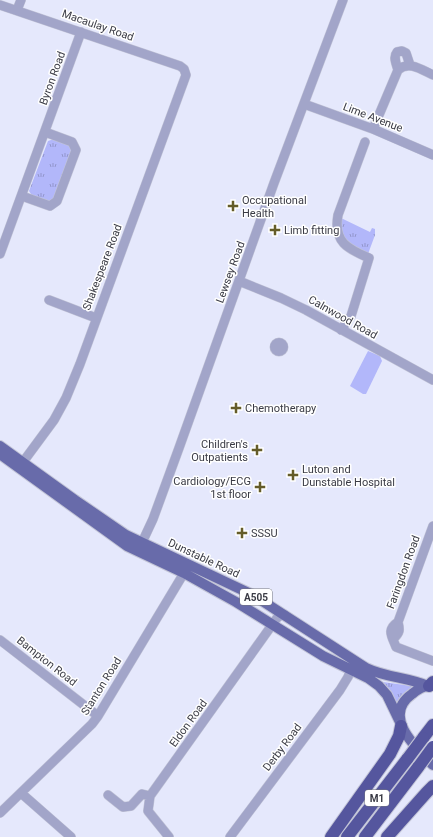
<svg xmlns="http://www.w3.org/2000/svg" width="433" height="837" font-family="Roboto,sans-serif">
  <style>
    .grass { fill: url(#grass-tufts) }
    .green { fill: #b2b7fa }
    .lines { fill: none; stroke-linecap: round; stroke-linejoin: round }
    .minor-casing { stroke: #c3c5d7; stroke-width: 10 }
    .major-casing { stroke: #c3c5d7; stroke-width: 12 }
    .highway-casing { stroke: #c3c5d7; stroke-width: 14 }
    .minor { stroke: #a2a5c9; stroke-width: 9 }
    .major { stroke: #686baa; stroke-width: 10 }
    .highway { stroke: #55569e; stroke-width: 12 }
    .highway-bridge-casing { stroke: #c3c5d7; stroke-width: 14; stroke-linecap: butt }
    .highway-bridge { stroke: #55569e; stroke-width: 12 }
    .poi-dot { fill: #645c29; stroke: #fff; stroke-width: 1.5 }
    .labels { text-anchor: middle; stroke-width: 3; stroke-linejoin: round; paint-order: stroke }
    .shield { fill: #fff; stroke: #75767d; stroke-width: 1 }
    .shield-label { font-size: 10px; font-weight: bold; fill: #3a3b45 }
    .street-label { font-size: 11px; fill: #3a3b45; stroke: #fff }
    .poi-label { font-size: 11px; fill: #3a3b45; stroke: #fff; text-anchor: start }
  </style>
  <defs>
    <pattern id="grass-tufts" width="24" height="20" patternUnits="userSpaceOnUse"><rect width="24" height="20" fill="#b2b7fa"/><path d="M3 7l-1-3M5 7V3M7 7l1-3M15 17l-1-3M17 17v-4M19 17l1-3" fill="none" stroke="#9296cc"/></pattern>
  </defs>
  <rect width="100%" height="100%" fill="#e5e8fc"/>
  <path class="grass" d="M54 139 69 144 73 150 56 199 49 202 33 197 29 191 48 141Z
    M341 218 370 232 372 228 375 229V235L368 254H366L343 239 340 220Z
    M383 682 412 686 413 687 402 695 397 705 382 684Z"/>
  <path class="green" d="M368 351 380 356 382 361 366 394H363L350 386Z"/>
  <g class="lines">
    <g class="minor-casing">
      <path id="minor" d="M0 5 180 66 184 69 186 75 80 364 66 398 54 420 23 462
        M17 10 21 0
        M398 70C396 63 393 57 397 52L402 51 406 53 410 65
        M304 104 373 129 433 155
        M373 129 398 70C409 60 422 70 433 75
        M22 196 50 206 57 201 76 150 72 142 45 132
        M0 254 81 32
        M239 281 281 298 306 310 433 380
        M49 300 96 318
        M341 330 351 316 369 258C348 249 333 242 338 215L365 142
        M274.5 347a4.5 4.5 0 1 1 9 0a4.5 4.5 0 1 1-9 0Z
        M433 526 398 622C386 630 392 636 396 647L433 661
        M139 549 153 519 179 448 274 183 343 0
        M393 639C400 633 400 630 398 622
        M0 640 98 716
        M21 793 71 837
        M108 795 123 807 131 806 142 794 150 796
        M0 813 92 724 98 716 184 573
        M169 837 148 811 150 796 277 618 281 615H285
        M230 837 340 690 348 677 351 669"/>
    </g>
    <g class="major-casing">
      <path id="major" d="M0 446 75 500 126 535 253 595 366 668C387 678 407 677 428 686
        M0 454 127 546 184 573 236 602 323 656 368 678 379 686 387 695 400 722
        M431 686C425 685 417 690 412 694 381 716 416 748 433 765"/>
    </g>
    <g class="highway-casing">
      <path id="highway" d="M429 686 433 682
        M423 738 433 725
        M331 837 390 754 399 736 401 726
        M347 837 408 758
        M365 837 419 766
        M387 837 427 792 433 786"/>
    </g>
    <use href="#minor" class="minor"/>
    <use href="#major" class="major"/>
    <use href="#highway" class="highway"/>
    <g class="highway-bridge-casing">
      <path id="highway-bridge" d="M408 758 423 738
        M419 766 433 747"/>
    </g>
    <use href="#highway-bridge" class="highway-bridge"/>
  </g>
  <g class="poi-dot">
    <path d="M231 200h4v4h4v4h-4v4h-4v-4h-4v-4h4z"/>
    <path d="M273 224h4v4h4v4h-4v4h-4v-4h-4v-4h4z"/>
    <path d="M234 402h4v4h4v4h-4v4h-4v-4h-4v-4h4z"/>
    <path d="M255 444h4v4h4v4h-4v4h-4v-4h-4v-4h4z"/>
    <path d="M291 469h4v4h4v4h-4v4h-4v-4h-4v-4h4z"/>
    <path d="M258 481h4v4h4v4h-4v4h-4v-4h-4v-4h4z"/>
    <path d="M240 527h4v4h4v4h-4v4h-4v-4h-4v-4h4z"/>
  </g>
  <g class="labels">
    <g class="shield">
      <rect x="240" y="589" width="32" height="16" rx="3"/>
      <rect x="365" y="790" width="24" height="16" rx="3"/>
    </g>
    <g class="shield-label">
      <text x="256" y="601">A505</text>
      <text x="377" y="802">M1</text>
    </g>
    <g class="street-label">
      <text transform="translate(98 25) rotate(19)" y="4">Macaulay Road</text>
      <text transform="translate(52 78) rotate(-70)" y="4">Byron Road</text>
      <text transform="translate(373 117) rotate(21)" y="4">Lime Avenue</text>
      <text transform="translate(102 267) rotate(-69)" y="4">Shakespeare Road</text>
      <text transform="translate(230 272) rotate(-70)" y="4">Lewsey Road</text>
      <text transform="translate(343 317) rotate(29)" y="4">Calnwood Road</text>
      <text transform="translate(204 558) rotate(25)" y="4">Dunstable Road</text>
      <text transform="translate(403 572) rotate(-70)" y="4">Faringdon Road</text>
      <text transform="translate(47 661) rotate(38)" y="4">Bampton Road</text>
      <text transform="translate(101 686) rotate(-58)" y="4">Stanton Road</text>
      <text transform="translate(188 723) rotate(-54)" y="4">Eldon Road</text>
      <text transform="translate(282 747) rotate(-53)" y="4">Derby Road</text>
    </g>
    <g class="poi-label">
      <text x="242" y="204">Occupational<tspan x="242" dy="13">Health</tspan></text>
      <text x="284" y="234">Limb fitting</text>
      <text x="245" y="412">Chemotherapy</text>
      <text x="248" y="448" text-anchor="end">Children's<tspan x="248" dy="13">Outpatients</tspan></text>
      <text x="302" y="473">Luton and<tspan x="302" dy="13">Dunstable Hospital</tspan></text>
      <text x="251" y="485" text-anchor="end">Cardiology/ECG<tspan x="251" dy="13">1st floor</tspan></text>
      <text x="251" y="537">SSSU</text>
    </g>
  </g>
</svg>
